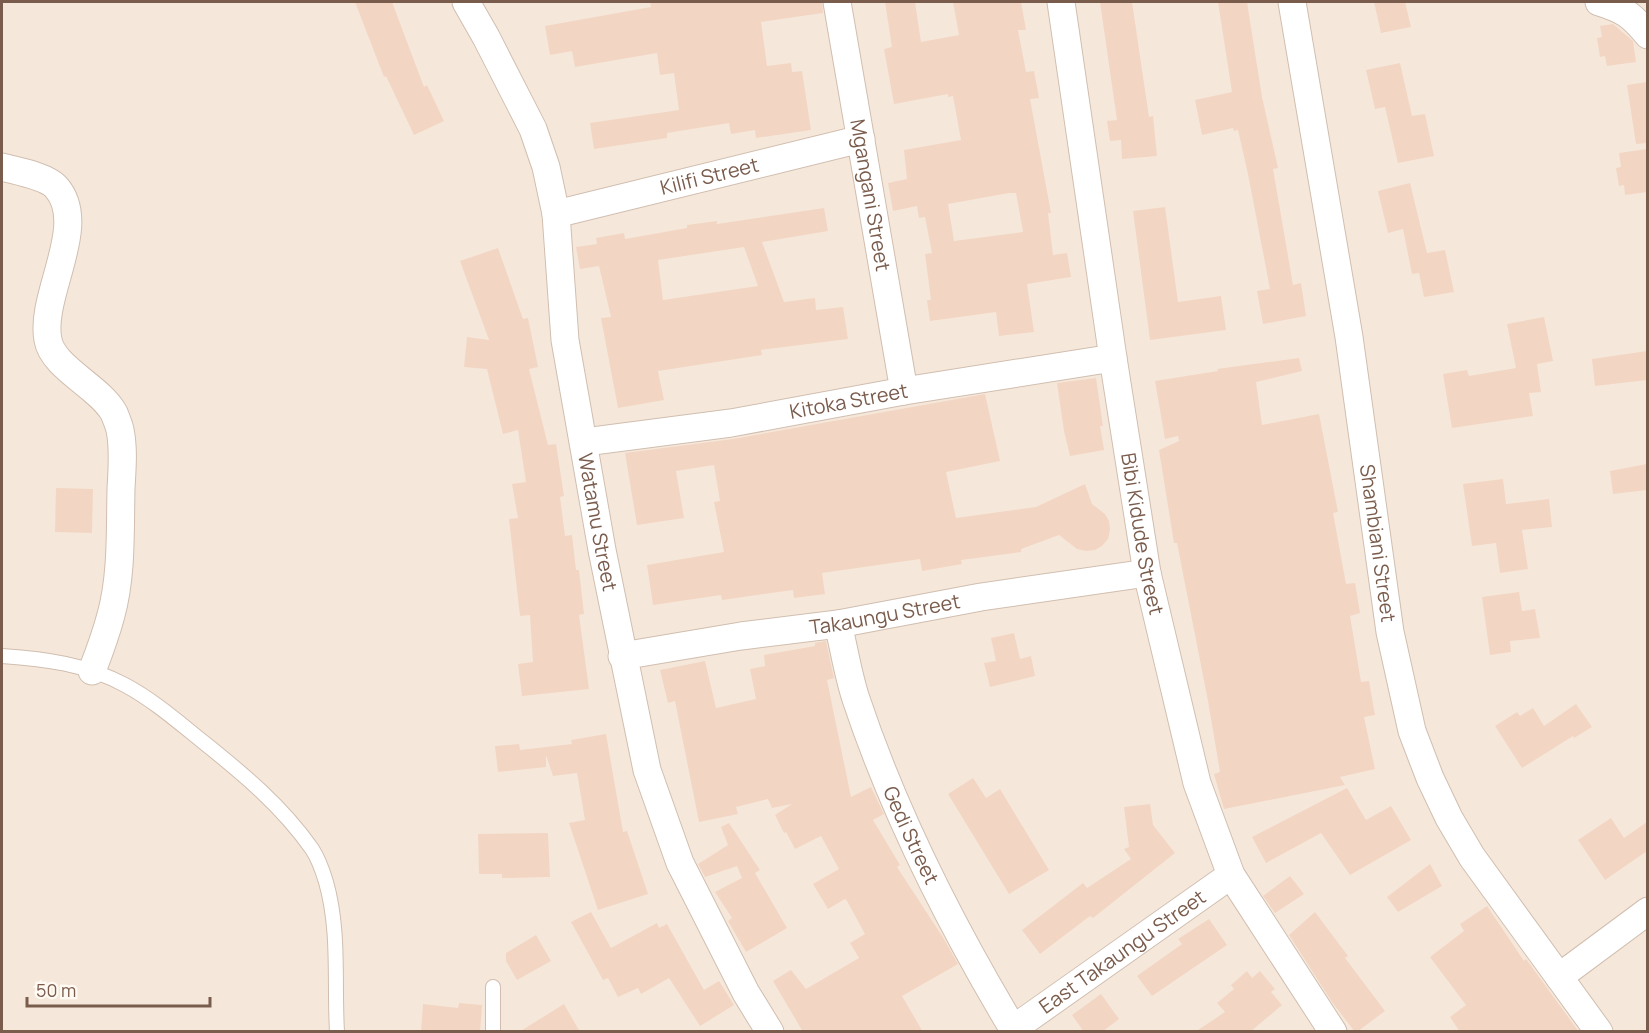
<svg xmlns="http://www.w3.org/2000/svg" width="1649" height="1033" font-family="Manrope,sans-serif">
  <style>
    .residential { fill: #f5e8da }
    .building { fill: #f3d5c3; fill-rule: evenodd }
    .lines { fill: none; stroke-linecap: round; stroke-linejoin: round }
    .lane-casing { stroke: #d1beb0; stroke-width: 16 }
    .street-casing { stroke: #d1beb0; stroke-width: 29 }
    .lane { stroke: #fff; stroke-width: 14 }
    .street { stroke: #fff; stroke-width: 27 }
    .labels { text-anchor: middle; stroke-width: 5; stroke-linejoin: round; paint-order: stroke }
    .street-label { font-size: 20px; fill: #7a5c4d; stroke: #fffaf3 }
  </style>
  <rect width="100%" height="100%" fill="#fdf6ec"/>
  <path class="residential" d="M2 2H1647V1031H2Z"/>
  <path class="building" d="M355 2H392L424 87 427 85 444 121 414 135 386 76 384 77Z
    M650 2H822L823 13 761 22 767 66 791 63 792 72 802 71 811 130 756 138 755 130 731 134 729 123 667 133V138L594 149 590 123 679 110 674 73 660 75 657 53 575 67 572 51 550 55 545 26 651 7Z
    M885 2H915L921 42 959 35 953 2H1021L1026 30H1018L1026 72 1034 71 1039 98 1030 99 1051 213H1048L1053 255 1067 253 1071 277 1027 284 1034 332 999 336 996 312 930 321 927 300H931L925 254 932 253 925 217 919 218 917 206 893 211 888 183 907 179 904 150 961 140 953 96 948 97V94L894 104 884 49 892 47ZM1009 193H1016L1023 232 954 241 948 204Z
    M1100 2H1132L1149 117 1153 116 1157 156 1122 159 1121 140 1110 141 1107 121 1117 120Z
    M1218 2H1247L1262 97 1278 168 1273 169 1293 285 1301 283 1306 316 1263 324 1257 291 1270 289 1248 174 1238 130 1234 131 1233 128 1202 135 1195 100 1232 92Z
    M1374 2H1405L1411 27 1381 33Z
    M1613 24 1633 41 1636 62 1607 66 1605 56 1600 57 1597 38 1602 37 1600 26Z
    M1400 63 1412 116 1425 114 1434 156 1398 163 1385 107 1375 109 1366 70Z
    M1647 82V143L1636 144 1627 85Z
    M1647 149V192L1625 195 1624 185 1619 186 1616 168 1621 167 1619 153Z
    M1410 183 1427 253 1445 250 1454 292 1424 297 1419 273 1412 274 1403 229 1388 233 1378 191Z
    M1165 207 1178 302 1221 296 1226 330 1150 340 1133 211Z
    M824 208 828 231 762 242 784 302 815 298 816 310 843 307 848 339 761 350 762 355 658 371 664 400 618 408 601 318 611 317 599 266 580 269 576 247 597 244 596 238 624 233 625 239 687 228V225L717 221V224ZM744 247 758 286 663 300 658 260Z
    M498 248 523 319 528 318 538 367 529 369 548 445 556 444 564 496 560 497 565 536 572 535 576 570H579L584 614 579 615 589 689 522 696 518 664 533 662 530 615 520 616 509 519 518 518 512 484 526 482 518 430 503 434 487 369 464 367 467 337 489 340 460 261Z
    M1544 317 1553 361 1537 364 1541 392 1529 393 1533 416 1452 428 1443 374 1467 370 1469 376 1516 368 1507 324Z
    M1647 351V380L1595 386 1592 359Z
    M1299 358 1302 371 1256 382 1262 425 1319 414 1338 512 1333 513 1346 584 1355 583 1360 613 1350 616 1361 682 1369 681 1375 715 1364 717 1375 769 1340 777 1345 785 1224 809 1214 774 1220 772 1208 701 1177 543H1174L1159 450 1179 441 1178 436 1165 439 1155 381 1218 371 1217 369Z
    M1096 378 1103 426H1100L1104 450 1070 456 1064 431 1057 383Z
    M985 394 1000 461 946 472 956 518 1036 507 1085 484 1092 504 1105 514 1109 521 1110 530 1108 539 1102 546 1095 550 1086 551 1077 549 1059 535 1021 549V552L961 560 962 564 922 571 920 559 822 573 825 594 794 598 793 590 722 600 721 595 653 605 647 565 724 552 714 502 720 501 714 465 676 471 684 518 637 525 625 453 733 439Z
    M1647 464V490L1613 494 1610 471Z
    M1503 479 1506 504 1549 499 1552 527 1522 530 1528 569 1500 573 1496 543 1472 546 1463 484Z
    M56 488 93 489 92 533 55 532Z
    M1519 592 1522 611 1535 609 1540 638 1510 641 1511 652 1490 655 1482 597Z
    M1014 633 1020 659 1031 656 1035 676 990 687 984 663 996 661 991 638Z
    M826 641 834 678 827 680 851 797 871 787 884 814 873 820 900 865 897 867 944 939 958 964 902 996 923 1032H803L773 981 791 970 806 989 859 958 850 943 865 934 847 901 845 899 828 909 813 884 839 869 821 836 795 849 786 832 784 833 775 815 792 804 772 808 768 799 736 807 738 814 699 822 675 701 668 703 660 670 705 661 716 708 756 699 750 669 765 666 764 655 815 646V643Z
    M1576 704 1592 727 1574 738 1573 736 1522 768 1495 726 1517 712 1520 716 1533 708 1544 726Z
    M606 734 623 832 627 831 648 894 598 910 569 823 585 820 577 773 553 776 546 755V767L498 772 495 746 519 744 520 750 572 744 571 740Z
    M973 778 986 798 1000 789 1049 870 1009 894 948 794Z
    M1347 788 1366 820 1391 806 1411 840 1350 875 1321 833 1266 863 1252 837Z
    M1150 804 1153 825 1175 853 1093 918 1090 916 1040 954 1022 930 1083 883 1087 888 1131 859 1124 849 1129 847 1124 807Z
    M1611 818 1624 838 1647 822V851L1605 880 1578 840Z
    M729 823 760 870 755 873 787 928 746 952 728 921 732 918 715 892 742 878 737 866 705 877 698 864 728 845 721 827Z
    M548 833 550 877 502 878V874H479L478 834Z
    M1430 864 1442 886 1398 912 1387 897Z
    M1290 876 1304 894 1275 913 1263 896Z
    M1487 906 1524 961 1526 959 1579 1032H1460L1450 1017 1466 1005 1430 957 1464 931 1460 924Z
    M591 912 611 948 657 923 659 928 667 924 704 990 719 981 734 1005 700 1026 669 978 641 994 638 988 618 997 608 978 603 980 571 922Z
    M1315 912 1348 956 1345 958 1385 1011 1357 1032H1355L1332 1002 1289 935Z
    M1209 919 1227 945 1152 996 1137 976 1182 944 1178 939Z
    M536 935 551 961 517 980 506 961V953Z
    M1247 971 1252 978 1260 971 1275 989 1271 992 1282 1005 1250 1032H1195L1225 1012 1217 1003 1234 989 1231 985Z
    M1101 994 1119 1019 1102 1032H1084L1072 1015Z
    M459 1003 482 1005 480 1032H421L423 1004 458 1008Z
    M564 1004 580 1032H519Z"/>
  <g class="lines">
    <g class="lane-casing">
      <path id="lane" d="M2 656C45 659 86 664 125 685 153 700 177 721 202 741 242 773 282 806 312 849 318 858 323 872 326 882 340 931 334 982 337 1032
        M493 1032V987"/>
    </g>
    <g class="street-casing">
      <g id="street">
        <path id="s1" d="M466 2 486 37 533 129 546 167 556 214 565 340 602 550 647 770 680 863 746 993 770 1032"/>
        <path id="s2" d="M837 2 904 391"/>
        <path id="s3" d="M1061 2 1113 358 1147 573 1197 783 1231 875 1333 1032"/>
        <path id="s4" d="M1292 2 1349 337 1390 632 1412 731 1430 778 1449 818 1472 857 1599 1032"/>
        <path d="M1599 2C1624 10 1631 14 1648 35"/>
        <path d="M2 167C16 171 46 176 56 187 90 225 39 295 48 340 53 368 100 387 114 413 116 418 119 425 120 430 124 449 122 470 121 489 120 530 122 575 111 615 106 634 99 653 92 671"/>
        <path id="s5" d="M556 214 861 139"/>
        <path id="s6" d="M585 442 731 423 904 391 1113 358"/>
        <path id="s7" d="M838 624C844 648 848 675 856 699 894 813 953 929 1015 1032"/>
        <path id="s8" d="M622 656 741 636 838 624 981 597 1147 573"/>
        <path d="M1559 977 1648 911"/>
        <path id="s9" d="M1013 1029 1231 875"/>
      </g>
    </g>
    <use href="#lane" class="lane"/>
    <use href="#street" class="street"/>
  </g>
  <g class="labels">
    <g class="street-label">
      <text dy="7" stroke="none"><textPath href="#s5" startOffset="158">Kilifi Street</textPath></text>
      <text dy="7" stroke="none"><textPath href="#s2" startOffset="196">Mgangani Street</textPath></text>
      <text dy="7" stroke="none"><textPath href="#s6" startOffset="267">Kitoka Street</textPath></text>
      <text dy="7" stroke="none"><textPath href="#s1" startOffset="543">Watamu Street</textPath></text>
      <text dy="7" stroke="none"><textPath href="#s3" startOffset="538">Bibi Kidude Street</textPath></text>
      <text dy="7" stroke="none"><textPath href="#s4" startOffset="548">Shambiani Street</textPath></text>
      <text dy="7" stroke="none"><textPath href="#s8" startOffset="266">Takaungu Street</textPath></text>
      <text dy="7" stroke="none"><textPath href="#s7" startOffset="224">Gedi Street</textPath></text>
      <text dy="7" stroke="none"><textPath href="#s9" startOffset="134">East Takaungu Street</textPath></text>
    </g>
  </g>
  <rect width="1649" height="1033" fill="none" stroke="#7a5c4d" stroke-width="6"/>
  <path d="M27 997v9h183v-9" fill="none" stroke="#7a5c4d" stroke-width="3"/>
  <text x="36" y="997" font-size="18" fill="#7a5c4d" stroke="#fffaf3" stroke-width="4.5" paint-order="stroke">50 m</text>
</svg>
